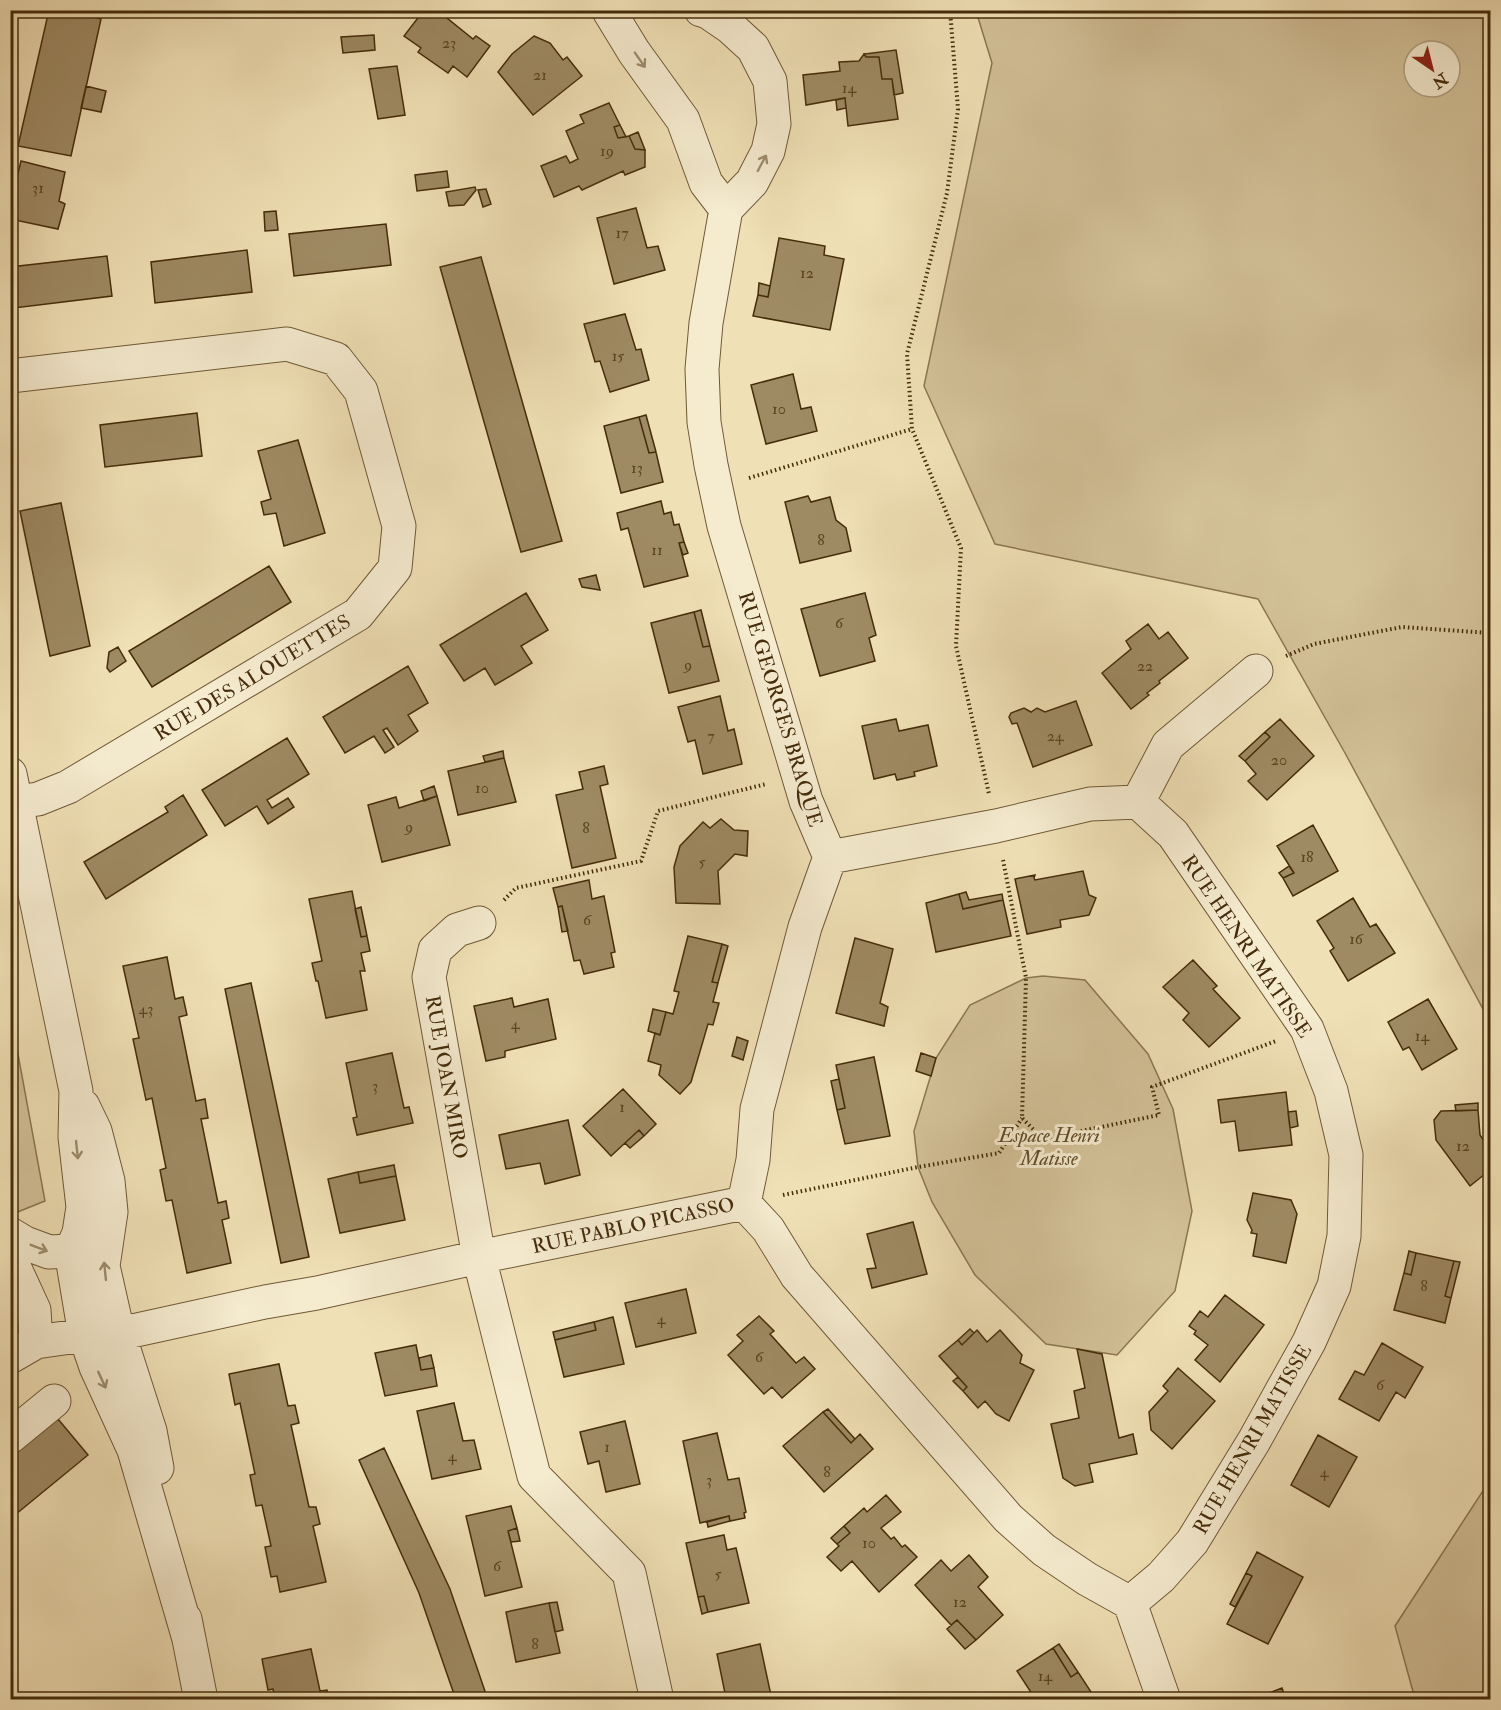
<svg xmlns="http://www.w3.org/2000/svg" width="1501" height="1710" font-family="'IM FELL Double Pica',serif">
  <style>
    .green { fill: #d3c198; stroke: #8c7652; stroke-width: 1.5; fill-rule: evenodd }
    .building { fill: #9e8a63; stroke: #452c0b; stroke-width: 1.5 }
    .lines { fill: none; stroke-linecap: round; stroke-linejoin: round }
    .minor-casing { stroke: #705936; stroke-width: 35 }
    .path { stroke: #452c0b; stroke-width: 4; stroke-dasharray: 1.5 3; stroke-linecap: butt }
    .minor { stroke: #f5ebcf; stroke-width: 33 }
    .oneway { stroke: #9d8c6d }
    .labels { text-anchor: middle; stroke-width: 6; stroke-linejoin: round; paint-order: stroke }
    .number-label { font-size: 16px; fill: #5b4421 }
    .street-label { font-size: 20px; fill: #452c0b; stroke: #f5ebcf }
    .park-label { font-size: 20px; font-style: italic; fill: #614a27; stroke: #f5ebcf }
  </style>
  <rect width="100%" height="100%" fill="#f0e0b5"/>
  <filter id="stains"><feTurbulence type="fractalNoise" baseFrequency=".00333" numOctaves="4"/><feColorMatrix values="0 0 0 0 .2 0 0 0 0 .09 0 0 0 0 .02 0 0 0 .5 -.17"/></filter>
  <radialGradient id="worn" r=".72"><stop offset=".6" stop-color="#630" stop-opacity="0"/><stop offset="1" stop-color="#630" stop-opacity=".3"/></radialGradient>
  <path class="green" d="M976 11H1490V1022L1345 753 1258 599 995 544 924 386 992 63ZM1414 51H1450V87H1414Z
    M1043 976 1085 980 1148 1054 1173 1109 1192 1211 1175 1291 1117 1355 1046 1344 975 1275 932 1202 918 1167 914 1131 936 1058 970 1005 1026 978Z
    M11 1016 45 1201 15 1213 10 1207Z
    M1490 1480V1699H1415L1395 1626Z"/>
  <path class="building" d="M49 10H65L101 19 71 156 18 146Z
    M424 10H446L450 13 447 18 473 39 476 36 490 46 467 77 453 66 448 73 418 52 421 48 404 36Z
    M374 35 375 50 343 53 341 37Z
    M534 36 550 43 563 60 567 57 582 76 533 115 498 72 512 54Z
    M896 50 903 93 894 95 892 79H882L879 57H866L864 54Z
    M864 54 866 57H879L882 79H892L898 119 848 126 845 98 806 105 803 75 840 71 839 62 859 61Z
    M397 66 405 115 378 119 369 69Z
    M86 86 106 91 101 112 81 108Z
    M845 98 846 108 837 110 836 100Z
    M609 103 620 125 614 127 618 138 629 136 635 149 645 150V167L625 175 623 171 582 190 579 186 554 197 541 166 566 156 570 163 578 159 566 131 584 123 580 115Z
    M620 125 626 137 618 138 614 127Z
    M638 132 645 150 635 149 629 136Z
    M21 161 65 172 59 201 65 204 58 229 10 219V206Z
    M447 171 449 187 417 191 415 175Z
    M475 187 476 190 464 205 449 206 446 192Z
    M486 189 491 204 483 207 478 190Z
    M636 208 647 248 658 246 665 270 614 284 597 218Z
    M276 211 278 230 265 231 264 212Z
    M386 224 391 265 294 276 289 234Z
    M779 238 825 246 824 255 844 259 830 330 753 316 758 295 768 297Z
    M247 250 252 292 155 303 151 262Z
    M107 256 112 296 14 308 10 267Z
    M481 257 562 541 521 552 440 267Z
    M759 283 770 286 768 297 758 295Z
    M625 314 636 350 641 349 649 380 610 392 600 361 595 362 584 324Z
    M793 374 801 409 811 407 817 431 766 444 751 385Z
    M197 413 202 456 105 467 100 425Z
    M646 415 656 452 649 453 639 417Z
    M639 417 649 453 656 452 663 482 621 493 604 426Z
    M298 440 325 533 284 546 276 513 264 515 261 502 271 499 258 451Z
    M808 496 811 502 830 497 836 520 846 528 851 551 800 563 785 502Z
    M661 501 664 514 671 512 674 525 679 524 684 542 679 543 688 576 644 587 628 528 621 530 617 513Z
    M61 503 90 646 50 656 20 511Z
    M684 542 688 553 683 555 679 543Z
    M269 566 291 602 152 687 129 651Z
    M596 575 600 590 582 587 579 579Z
    M526 593 548 630 521 646 532 663 495 685 485 668 464 681 440 645Z
    M865 593 876 635 869 638 875 661 820 676 801 609Z
    M701 610 710 646 703 647 694 612Z
    M694 612 703 647 710 646 719 681 669 693 651 623Z
    M1148 624 1159 639 1168 632 1188 658 1159 681 1160 683 1147 693 1149 695 1131 709 1102 673 1131 649 1126 641Z
    M118 647 126 661 110 672 107 668 109 652Z
    M408 666 428 703 408 715 418 731 398 745 387 728 383 730 394 747 385 753 374 736 345 753 323 717Z
    M720 696 728 731 734 729 742 764 703 774 695 740 688 742 678 707Z
    M1076 701 1092 745 1033 767 1017 723 1012 724 1009 717 1011 713 1024 708 1031 712 1037 708 1045 712Z
    M896 719 899 731 928 725 937 766 914 772 915 776 897 780 895 774 874 779 862 726Z
    M1280 719 1314 756 1267 800 1248 781 1256 774 1245 761 1270 737 1265 732Z
    M1265 732 1270 737 1245 761 1239 756Z
    M287 738 309 774 267 800 272 808 288 798 294 807 268 824 257 806 225 826 202 790Z
    M503 751 504 758 485 762 483 756Z
    M504 758 516 802 458 815 448 771Z
    M604 766 608 784 600 786 616 858 572 868 556 795 583 789 579 772Z
    M434 786 437 796 424 801 421 791Z
    M183 795 207 835 106 899 84 862 168 812 165 807Z
    M437 796 450 845 382 862 368 805 396 797 399 808Z
    M721 819 734 830 748 831 747 856 735 854 718 871 720 904 676 903 674 867 680 846 703 822 710 828Z
    M1313 825 1338 871 1293 896 1283 878 1294 873 1277 846Z
    M1289 866 1294 873 1283 878 1279 873Z
    M1083 871 1089 895 1096 898 1089 915 1060 920 1061 927 1027 934 1015 879 1035 875 1034 878 1035 880Z
    M589 880 592 899 604 896 615 952 611 953 614 967 584 974 580 960 574 961 562 906 558 907 553 888Z
    M352 891 361 937 367 936 370 951 361 953 365 971H360L367 1010 326 1018 318 981H316L312 963 322 961 309 899Z
    M966 892 969 900 1002 894 1003 900 963 909 959 894Z
    M959 894 963 909 1003 900 1011 936 936 952 926 903Z
    M1353 898 1370 927 1376 924 1395 953 1348 981 1330 951 1334 948 1317 921Z
    M562 906 568 931 562 932 558 907Z
    M361 907 367 936 361 937 355 909Z
    M688 936 722 944 712 982 718 983 713 1002 719 1003 713 1025 708 1024 691 1082 680 1094 659 1075 661 1065 648 1061 655 1033 660 1035 666 1012 673 1014 679 992 674 991Z
    M855 938 893 949 880 1003 888 1007 884 1026 836 1013Z
    M722 944 728 946 718 983 712 982Z
    M167 957 175 999 183 997 187 1015 179 1017 196 1101 205 1099 208 1118 201 1119 218 1203 226 1201 229 1218 222 1220 231 1263 187 1273 172 1200 166 1201 160 1170 166 1168 152 1098 146 1100 133 1039 139 1038 123 966Z
    M1193 960 1217 986 1213 989 1240 1018 1209 1047 1183 1020 1189 1013 1163 987Z
    M251 983 309 1257 281 1263 225 989Z
    M512 998 514 1007 548 999 556 1039 505 1051V1057L486 1061 474 1006Z
    M1428 999 1457 1049 1422 1070 1409 1047 1403 1050 1388 1022Z
    M653 1009 666 1012 660 1035 648 1031Z
    M737 1037 748 1041 743 1060 732 1056Z
    M392 1053 404 1108 409 1107 413 1123 357 1135 353 1118 357 1117 346 1063Z
    M921 1053 936 1058 931 1076 916 1071Z
    M874 1057 890 1136 845 1144 837 1110 845 1108 836 1065Z
    M839 1079 845 1108 837 1110 831 1081Z
    M623 1089 656 1124 644 1136 639 1130 611 1156 583 1126Z
    M1286 1092 1292 1145 1239 1151 1235 1121 1221 1123 1218 1100Z
    M1478 1103V1110L1456 1111 1455 1105Z
    M1478 1110 1480 1135 1490 1150V1170L1470 1186 1436 1140 1434 1120 1441 1111Z
    M1296 1111 1298 1126 1290 1128 1288 1112Z
    M568 1120 580 1175 545 1184 540 1163 506 1169 499 1135Z
    M639 1130 644 1136 630 1148 625 1143Z
    M394 1165 396 1176 360 1183 358 1172Z
    M358 1172 360 1183 396 1176 405 1220 340 1233 328 1179Z
    M1253 1193 1291 1200 1297 1214 1286 1263 1253 1256 1257 1234 1251 1233 1252 1230 1247 1220Z
    M913 1222 927 1274 872 1288 867 1269 876 1268 867 1234Z
    M1409 1251 1416 1253 1411 1275 1404 1273Z
    M1416 1253 1454 1261 1445 1296 1451 1298 1445 1323 1394 1310 1404 1273 1411 1275Z
    M1454 1261 1460 1262 1451 1298 1445 1296Z
    M686 1289 696 1333 636 1347 625 1303Z
    M1225 1295 1264 1325 1220 1382 1195 1360 1208 1345 1194 1334 1196 1331 1189 1326 1200 1311 1208 1317Z
    M759 1316 774 1331 770 1334 796 1363 804 1357 815 1369 782 1398 772 1387 764 1394 728 1355 743 1341 737 1335Z
    M613 1317 624 1364 564 1377 555 1340 596 1330 594 1322Z
    M594 1322 596 1330 555 1340 553 1332Z
    M970 1329 974 1333 962 1345 958 1340Z
    M977 1330 987 1342 1000 1330 1022 1355 1020 1363 1034 1370 1009 1421 996 1414 985 1401 978 1408 963 1391 967 1387 939 1356 958 1340 962 1345Z
    M1382 1343 1423 1367 1405 1398 1396 1392 1379 1421 1339 1399 1355 1371 1364 1375Z
    M416 1345 421 1370 434 1368 437 1386 385 1396 375 1353Z
    M1077 1349 1102 1354 1119 1438 1133 1434 1137 1454 1089 1464 1093 1482 1075 1486 1063 1478 1051 1424 1079 1418 1074 1391 1085 1388Z
    M431 1355 434 1368 421 1370 419 1358Z
    M279 1364 288 1406 295 1405 299 1423 291 1425 309 1507H316L320 1524 313 1526 326 1582 280 1592 277 1576 271 1577 265 1547 271 1546 262 1505 256 1506 250 1475 255 1474 240 1403 235 1405 229 1374Z
    M1178 1368 1215 1401 1172 1449 1151 1430 1149 1412 1168 1391 1163 1386Z
    M958 1377 967 1387 963 1391 953 1381Z
    M454 1403 463 1441 474 1440 481 1469 432 1479 417 1411Z
    M828 1409 855 1439 851 1443 823 1412Z
    M823 1412 851 1443 860 1434 873 1449 824 1492 783 1446Z
    M58 1419 88 1455 10 1519V1458Z
    M625 1421 640 1484 606 1492 599 1461 588 1464 580 1432Z
    M717 1433 728 1480 739 1478 746 1512 744 1513 745 1518 730 1521 729 1516 700 1523 683 1441Z
    M1318 1435 1357 1457 1329 1507 1291 1485Z
    M384 1448 450 1589 488 1700H456L419 1593 359 1460Z
    M886 1495 901 1512 881 1528 891 1539 894 1537 902 1547 905 1545 917 1557 879 1592 852 1561 841 1571 827 1557 839 1546 837 1544 850 1533 844 1526 864 1508 867 1512Z
    M511 1506 517 1528 508 1531 522 1587 485 1596 466 1516Z
    M729 1516 730 1521 708 1527 707 1522Z
    M844 1526 850 1533 837 1544 831 1538Z
    M517 1528 520 1541 511 1542 508 1531Z
    M724 1535 727 1550 736 1548 749 1603 708 1612 704 1596 698 1597 686 1543Z
    M1257 1552 1303 1577 1268 1644 1227 1624 1252 1576 1246 1573Z
    M969 1555 988 1577 978 1587 1003 1615 976 1640 957 1620 951 1625 915 1585 941 1560 951 1571Z
    M1246 1573 1252 1576 1235 1607 1230 1604Z
    M704 1596 708 1612 702 1614 698 1597Z
    M557 1602 563 1630 555 1632 549 1603Z
    M549 1603 560 1653 516 1662 506 1612Z
    M957 1620 976 1640 965 1649 947 1629Z
    M760 1644 772 1700H721L726 1698 717 1654Z
    M1059 1644 1078 1672 1071 1677 1053 1648Z
    M1053 1648 1071 1677 1078 1672 1093 1695 1086 1700H1036L1017 1671Z
    M311 1649 320 1691 327 1690 329 1700H275L273 1689 268 1690 262 1659Z
    M1282 1688 1286 1700H1250Z"/>
  <g class="lines">
    <g class="minor-casing">
      <path id="minor" d="M701 10 708 12 730 27 753 48 770 81 774 124 768 151 752 182 726 209 706 323 702 369 704 422 711 465 724 526 806 801 830 857 805 927 757 1109 753 1160 744 1203
        M609 11 634 52 683 120 706 183 726 209
        M10 376 287 344 336 359 361 391 399 526 395 568 358 614 68 787 38 799 10 803
        M10 774 76 1091 75 1137 83 1207 79 1233 71 1251 85 1335 96 1367 134 1450 189 1639
        M1138 802 1168 745 1256 671
        M830 857 996 826 1090 804 1138 802 1173 834 1307 1029 1331 1091 1346 1155 1344 1236 1334 1286 1309 1342 1254 1441 1192 1542 1161 1577 1130 1603
        M479 923 457 930 435 950 429 977 479 1257 534 1476 629 1573 657 1700
        M83 1106 95 1131 108 1181 111 1212 103 1266 117 1328 150 1431 157 1468
        M10 1234 25 1243 49 1252 71 1251
        M10 1255 11 1260 34 1310 36 1342
        M10 1357 36 1342 85 1335 117 1328 132 1331 265 1302 317 1293 479 1257 744 1203 768 1229 797 1276 1008 1518 1044 1550 1087 1579 1130 1603 1164 1700
        M10 1437 54 1401
        M185 1619 201 1700"/>
    </g>
    <path class="path" d="M950 10 958 109 947 193 907 354 912 429 961 548 956 646 989 794
      M749 478 912 429
      M1286 656 1314 644 1402 627 1490 633
      M1003 860 1026 978 1022 1118 1043 1139 1159 1115 1152 1087 1276 1041
      M504 900 516 888 641 861 658 811 766 784
      M783 1195 918 1167 999 1153 1022 1118"/>
    <use href="#minor" class="minor"/>
  </g>
  <defs><path id="oneway-shaft" d="M-6 0H5M1.5-3L5.5 0L1.5 3" fill="none" stroke-width="1.6" stroke-linecap="round" stroke-linejoin="round" transform="scale(1.5)"/></defs>
  <g class="oneway">
    <use href="#oneway-shaft" transform="translate(640 60) rotate(55)"/>
    <use href="#oneway-shaft" transform="translate(762 163) rotate(-62)"/>
    <use href="#oneway-shaft" transform="translate(77 1150) rotate(84)"/>
    <use href="#oneway-shaft" transform="translate(39 1248) rotate(21)"/>
    <use href="#oneway-shaft" transform="translate(105 1271) rotate(-96)"/>
    <use href="#oneway-shaft" transform="translate(102 1380) rotate(65)"/>
  </g>
  <g class="labels">
    <g class="number-label">
      <text x="449" y="48">23</text>
      <text x="540" y="80">21</text>
      <text x="849" y="93">14</text>
      <text x="607" y="156">19</text>
      <text x="38" y="193">31</text>
      <text x="622" y="238">17</text>
      <text x="807" y="278">12</text>
      <text x="618" y="361">15</text>
      <text x="779" y="414">10</text>
      <text x="637" y="473">13</text>
      <text x="821" y="545">8</text>
      <text x="657" y="555">11</text>
      <text x="839" y="628">6</text>
      <text x="688" y="670">9</text>
      <text x="1145" y="671">22</text>
      <text x="711" y="741">7</text>
      <text x="1055" y="741">24</text>
      <text x="1279" y="765">20</text>
      <text x="482" y="793">10</text>
      <text x="409" y="832">9</text>
      <text x="586" y="833">8</text>
      <text x="1307" y="862">18</text>
      <text x="702" y="867">5</text>
      <text x="587" y="925">6</text>
      <text x="1356" y="944">16</text>
      <text x="146" y="1014">43</text>
      <text x="515" y="1029">4</text>
      <text x="1422" y="1041">14</text>
      <text x="375" y="1091">3</text>
      <text x="622" y="1112">1</text>
      <text x="1463" y="1151">12</text>
      <text x="1424" y="1291">8</text>
      <text x="661" y="1324">4</text>
      <text x="759" y="1362">6</text>
      <text x="1380" y="1390">6</text>
      <text x="607" y="1452">1</text>
      <text x="452" y="1461">4</text>
      <text x="827" y="1477">8</text>
      <text x="1324" y="1477">4</text>
      <text x="709" y="1485">3</text>
      <text x="869" y="1548">10</text>
      <text x="497" y="1571">6</text>
      <text x="718" y="1579">5</text>
      <text x="960" y="1607">12</text>
      <text x="535" y="1649">8</text>
      <text x="1045" y="1681">14</text>
    </g>
    <g class="street-label">
      <text transform="translate(252 677) rotate(-31)" y="7">RUE DES ALOUETTES</text>
      <text transform="translate(781 709) rotate(73)" y="7">RUE GEORGES BRAQUE</text>
      <text transform="translate(1247 946) rotate(56)" y="7">RUE HENRI MATISSE</text>
      <text transform="translate(447 1077) rotate(80)" y="7">RUE JOAN MIRO</text>
      <text transform="translate(633 1225) rotate(-12)" y="7">RUE PABLO PICASSO</text>
      <text transform="translate(1252 1439) rotate(-60)" y="7">RUE HENRI MATISSE</text>
    </g>
    <g class="park-label">
      <text x="1049" y="1142">Espace Henri<tspan x="1049" dy="23">Matisse</tspan></text>
    </g>
  </g>
  <rect width="1501" height="1710" fill="none" stroke="#f0e0b5" stroke-width="36"/>
  <rect x="12" y="12" width="1477" height="1686" fill="none" stroke="#452c0b" stroke-width="3"/>
  <rect x="18" y="18" width="1465" height="1674" fill="none" stroke="#452c0b" stroke-width="1.5"/>
  <g transform="translate(1432 69) rotate(145)"><circle r="28" fill="#f5ebcf" stroke="#af9f81" stroke-width="1.5"/>
  <path d="M0-4.5L10 22L0 15L-10 22Z" fill="#8f2418"/>
  <text y="-9" font-size="16" font-weight="bold" text-anchor="middle" fill="#452c0b">N</text>
  </g>
  <rect width="100%" height="100%" filter="url(#stains)"/>
  <rect width="100%" height="100%" fill="url(#worn)"/>
</svg>
